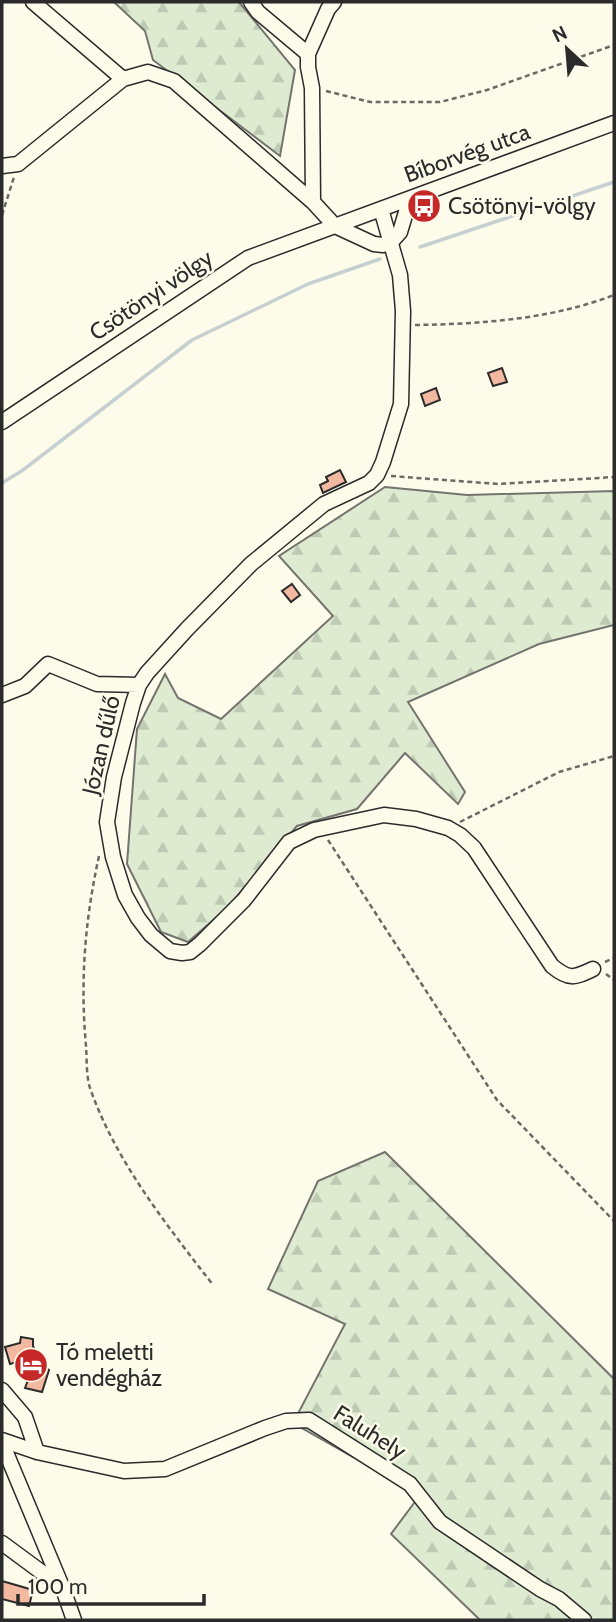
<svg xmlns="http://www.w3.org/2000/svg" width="616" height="1622" font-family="Cabin,sans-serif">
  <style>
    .forest { fill: url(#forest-firs); stroke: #74746e; stroke-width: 2 }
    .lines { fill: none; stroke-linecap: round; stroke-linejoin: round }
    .stream { stroke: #c7d0d0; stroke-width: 3.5 }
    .building { fill: #f2b8a0; stroke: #2b2b2b; stroke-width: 2 }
    .minor-casing { stroke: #2b2b2b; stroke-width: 17 }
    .path { stroke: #6a6964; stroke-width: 2.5; stroke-dasharray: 5 3.5; stroke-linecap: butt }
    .minor { stroke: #fdfbea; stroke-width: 14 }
    .labels { text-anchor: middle; stroke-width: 5; stroke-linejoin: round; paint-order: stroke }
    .street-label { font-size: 23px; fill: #2b2b2b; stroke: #fdfbea }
    .poi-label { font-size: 23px; fill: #2b2b2b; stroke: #fdfbea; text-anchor: start }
  </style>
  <defs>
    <pattern id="forest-firs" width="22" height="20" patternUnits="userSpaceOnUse" patternTransform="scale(1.75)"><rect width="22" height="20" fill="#deebd1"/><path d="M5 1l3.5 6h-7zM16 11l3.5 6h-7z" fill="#bfcab4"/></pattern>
  </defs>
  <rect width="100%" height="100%" fill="#fdfbea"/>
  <path class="forest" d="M114 2H239L295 70 280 156 153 60 145 31Z
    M385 487 467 495 614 491V625L539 644 408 702 465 792 458 804 405 753 357 809 297 826 227 908 188 942 161 932 127 864 137 729 165 674 178 698 221 719 333 616 279 556Z
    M385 1152 614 1379V1620H480L391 1534 420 1495 293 1423 345 1324 268 1289 318 1181Z"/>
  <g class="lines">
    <path class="stream" d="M420 247 614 182
      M2 483 23 470 192 340 308 284 380 259"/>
  </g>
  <path class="building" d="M502 368 507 382 493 386 488 373Z
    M436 388 440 400 425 406 421 394Z
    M340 470 346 482 323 493 320 485 328 481 326 477Z
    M292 584 300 595 291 602 282 591Z
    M21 1337 33 1339V1346L42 1366 49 1370 42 1392 25 1388 30 1375 26 1377 20 1361 10 1364 5 1347 20 1343Z
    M2 1581 33 1590 29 1606 2 1599Z"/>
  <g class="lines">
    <g class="minor-casing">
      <path id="minor" d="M33 2 123 79
        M251 2 258 12 308 54
        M2 166 18 164 123 79 148 72 174 81 313 202 335 226 374 244 383 245 391 242 400 232 410 199
        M313 202 312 88 308 67V54L328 9 334 2
        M381 209 400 275 403 311 401 404 383 462 377 475 369 483 324 504 251 564 187 629 147 673 139 685 133 703 114 777 107 822 113 857 125 895 138 918 151 935 170 951 182 953 190 952 200 944 244 900 289 842 314 830 384 815 416 819 448 828 460 835 474 848 552 966C569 980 574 978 593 969
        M2 422 248 258 614 123
        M2 695 25 686 48 664 97 684 139 685
        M2 1390 25 1417 37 1452
        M2 1440 37 1452 124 1471 165 1469 265 1428 286 1421 309 1420 410 1484 440 1522 540 1589 559 1599 584 1620
        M2 1443 63 1589 74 1620
        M2 1543 63 1588"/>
    </g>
    <path class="path" d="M326 91 370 102H440L487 90 614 45
      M2 215 14 177
      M415 325C482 324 552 319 614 295
      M391 476 499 484 614 477
      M460 822 559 772 614 756
      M328 840 497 1100 614 1221
      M99 856C85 920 80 980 86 1046 87 1059 86 1075 90 1088 116 1162 166 1224 213 1285
      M605 962 614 958
      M606 974 614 980"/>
    <use href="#minor" class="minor"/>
  </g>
  <defs>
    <g id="bus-disc" transform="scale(1.75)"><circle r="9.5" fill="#c62828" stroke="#fdfbea"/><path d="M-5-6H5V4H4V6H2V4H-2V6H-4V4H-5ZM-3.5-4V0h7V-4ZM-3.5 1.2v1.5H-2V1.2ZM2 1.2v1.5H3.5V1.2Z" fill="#fff"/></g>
    <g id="hotel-disc" transform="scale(1.75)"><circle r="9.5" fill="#c62828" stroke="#fdfbea"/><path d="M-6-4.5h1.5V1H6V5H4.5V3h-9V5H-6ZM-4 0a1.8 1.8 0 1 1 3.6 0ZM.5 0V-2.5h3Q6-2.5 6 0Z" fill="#fff"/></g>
  </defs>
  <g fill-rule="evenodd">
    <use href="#bus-disc" x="424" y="206"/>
    <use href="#hotel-disc" x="31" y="1365"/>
  </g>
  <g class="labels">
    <g class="street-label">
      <text transform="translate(467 153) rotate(-20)" y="8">Bíborvég utca</text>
      <text transform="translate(151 295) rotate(-34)" y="8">Csötönyi völgy</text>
      <text transform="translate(101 745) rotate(-77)" y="8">Józan dűlő</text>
      <text transform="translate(370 1432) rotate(32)" y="8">Faluhely</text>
    </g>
    <g class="poi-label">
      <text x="448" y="214">Csötönyi-völgy</text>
      <text x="56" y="1360">Tó meletti<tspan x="56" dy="26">vendégház</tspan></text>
    </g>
  </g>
  <rect width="616" height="1622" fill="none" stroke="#2b2b2b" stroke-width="7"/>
  <g transform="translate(567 49) rotate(334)" stroke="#fdfbea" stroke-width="5" paint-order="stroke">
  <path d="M0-5L12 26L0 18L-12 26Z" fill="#2b2b2b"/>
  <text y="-10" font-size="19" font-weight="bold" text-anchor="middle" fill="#2b2b2b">N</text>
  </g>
  <path d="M18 1594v10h186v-10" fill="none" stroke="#2b2b2b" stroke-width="3.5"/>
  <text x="28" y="1594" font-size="21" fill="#2b2b2b" stroke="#fdfbea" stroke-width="5" paint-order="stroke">100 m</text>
</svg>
